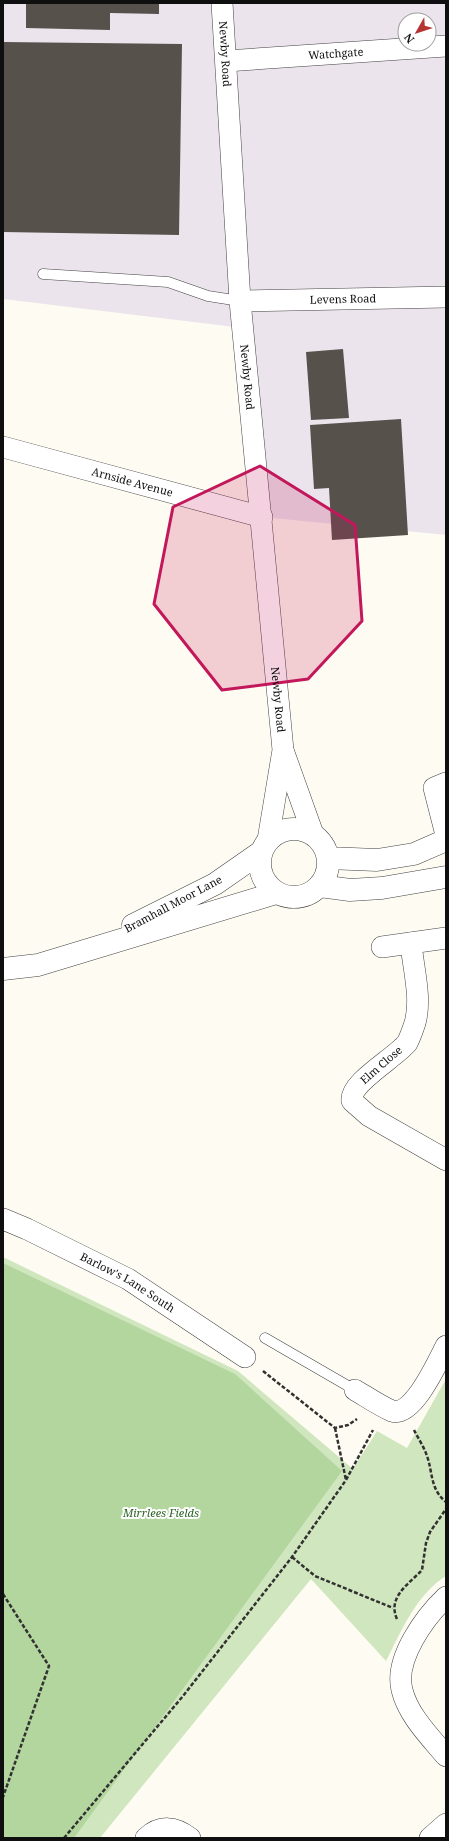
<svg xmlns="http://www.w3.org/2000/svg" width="449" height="1841" font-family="'Noto Serif',serif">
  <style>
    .industrial { fill: #ece4ec; fill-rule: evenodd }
    .green { fill: #d0e6be }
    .forest { fill: #b3d59e }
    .building { fill: #57514c }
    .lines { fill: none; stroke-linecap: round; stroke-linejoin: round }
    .service-casing { stroke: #424242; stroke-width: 11 }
    .minor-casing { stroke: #424242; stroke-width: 22 }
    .tertiary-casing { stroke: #424242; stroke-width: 23 }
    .path { stroke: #313131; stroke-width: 2.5; stroke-dasharray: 4 2; stroke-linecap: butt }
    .service { stroke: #fff; stroke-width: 10 }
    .minor { stroke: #fff; stroke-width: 21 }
    .tertiary { stroke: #fff; stroke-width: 22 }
    .marked { fill: #c2185b; fill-opacity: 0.2; stroke: #c2185b; stroke-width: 3; stroke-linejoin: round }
    .labels { text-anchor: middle; stroke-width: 4; stroke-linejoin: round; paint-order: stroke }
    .street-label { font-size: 11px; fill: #0f0f0f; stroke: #fff }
    .park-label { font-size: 11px; font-style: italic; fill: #2c6224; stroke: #fff }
  </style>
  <rect width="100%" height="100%" fill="#fefcf2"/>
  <path class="industrial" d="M3 3H446V535L262 517 243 328 3 299ZM405 20H429V44H405Z"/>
  <path class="green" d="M3 1257 238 1371 353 1469 377 1431 407 1448 446 1379V1576C416 1595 402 1630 386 1661L311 1579 100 1838H3Z"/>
  <path class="forest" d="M3 1263 235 1374 342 1471 74 1838H3Z"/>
  <path class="building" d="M26 3H159V14L110 13V30L26 28Z
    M3 42 182 44 179 235 3 232Z
    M343 349 349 418 311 420 306 352Z
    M401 419 408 535 332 540 329 488 314 489 310 425Z"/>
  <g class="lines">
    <g class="service-casing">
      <path id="service" d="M43 274 168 282 208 296 240 301
        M265 1338 355 1390"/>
    </g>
    <g class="minor-casing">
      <g id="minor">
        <path id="s1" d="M222 3 240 301 283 750 268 840"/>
        <path id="s2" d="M226 61 446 46"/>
        <path id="s3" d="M240 301 446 297"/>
        <path id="s4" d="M3 447 262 517"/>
        <path d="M284 753 313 834"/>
        <path d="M446 783 434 788 446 835"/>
        <path d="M411 943C413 968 422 998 415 1023 413 1029 410 1038 407 1043 395 1058 349 1083 352 1101L369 1116 446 1160"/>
        <path d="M382 947 446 938"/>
        <path id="s5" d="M3 1219 27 1229 128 1279 245 1357"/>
        <path d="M355 1390C367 1397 380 1406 392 1411 413 1418 438 1361 446 1346"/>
        <path d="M446 1597C425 1617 394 1659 402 1690 408 1715 430 1737 446 1756"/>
        <path d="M146 1838C160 1825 175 1826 190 1838"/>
        <path d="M430 1838 446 1824"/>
      </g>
    </g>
    <g class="tertiary-casing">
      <path id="tertiary" d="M260 863a34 34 0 1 1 68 0a34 34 0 1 1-68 0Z
        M328 858 377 860 414 854 446 840
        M320 886 350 890 382 888 446 877
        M133 925 215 884 261 852
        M3 969 38 965 276 893"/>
    </g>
    <path class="path" d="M263 1371 335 1428 348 1425 357 1419
      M335 1428 346 1480
      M414 1430C418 1438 424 1447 427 1456 433 1473 430 1489 446 1502
      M292 1557 315 1576 393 1608
      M3 1594 49 1666 3 1797
      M397 1619C387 1597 409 1584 422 1570L426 1543 430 1532 446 1509
      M64 1838 183 1696 292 1557 346 1480 373 1430"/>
    <use href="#service" class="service"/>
    <use href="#minor" class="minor"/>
    <use href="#tertiary" class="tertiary"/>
  </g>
  <path class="marked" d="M260 466 355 525 362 621 308 679 222 690 154 604 173 507Z"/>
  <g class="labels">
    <g class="street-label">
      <text dy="4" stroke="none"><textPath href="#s1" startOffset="51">Newby Road</textPath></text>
      <text dy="4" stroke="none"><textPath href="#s2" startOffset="110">Watchgate</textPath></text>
      <text dy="4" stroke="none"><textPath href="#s3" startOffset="103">Levens Road</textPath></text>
      <text dy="4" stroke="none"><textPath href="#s1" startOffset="375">Newby Road</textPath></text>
      <text dy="4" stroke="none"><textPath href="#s4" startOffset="134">Arnside Avenue</textPath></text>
      <text dy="4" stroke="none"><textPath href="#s1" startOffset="699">Newby Road</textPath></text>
      <text transform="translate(173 904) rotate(-28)" y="4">Bramhall Moor Lane</text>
      <text transform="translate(381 1065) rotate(-41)" y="4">Elm Close</text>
      <text dy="4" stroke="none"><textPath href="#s5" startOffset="140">Barlow's Lane South</textPath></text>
    </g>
    <g class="park-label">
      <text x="161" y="1517">Mirrlees Fields</text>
    </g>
  </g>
  <rect width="449" height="1841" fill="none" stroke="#0f0f0f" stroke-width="8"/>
  <g transform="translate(417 32) rotate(231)"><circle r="19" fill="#ffffff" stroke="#9f9f9f"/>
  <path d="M0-3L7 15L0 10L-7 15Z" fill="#b43532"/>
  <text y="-6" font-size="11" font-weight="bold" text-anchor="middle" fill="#0f0f0f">N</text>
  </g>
</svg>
